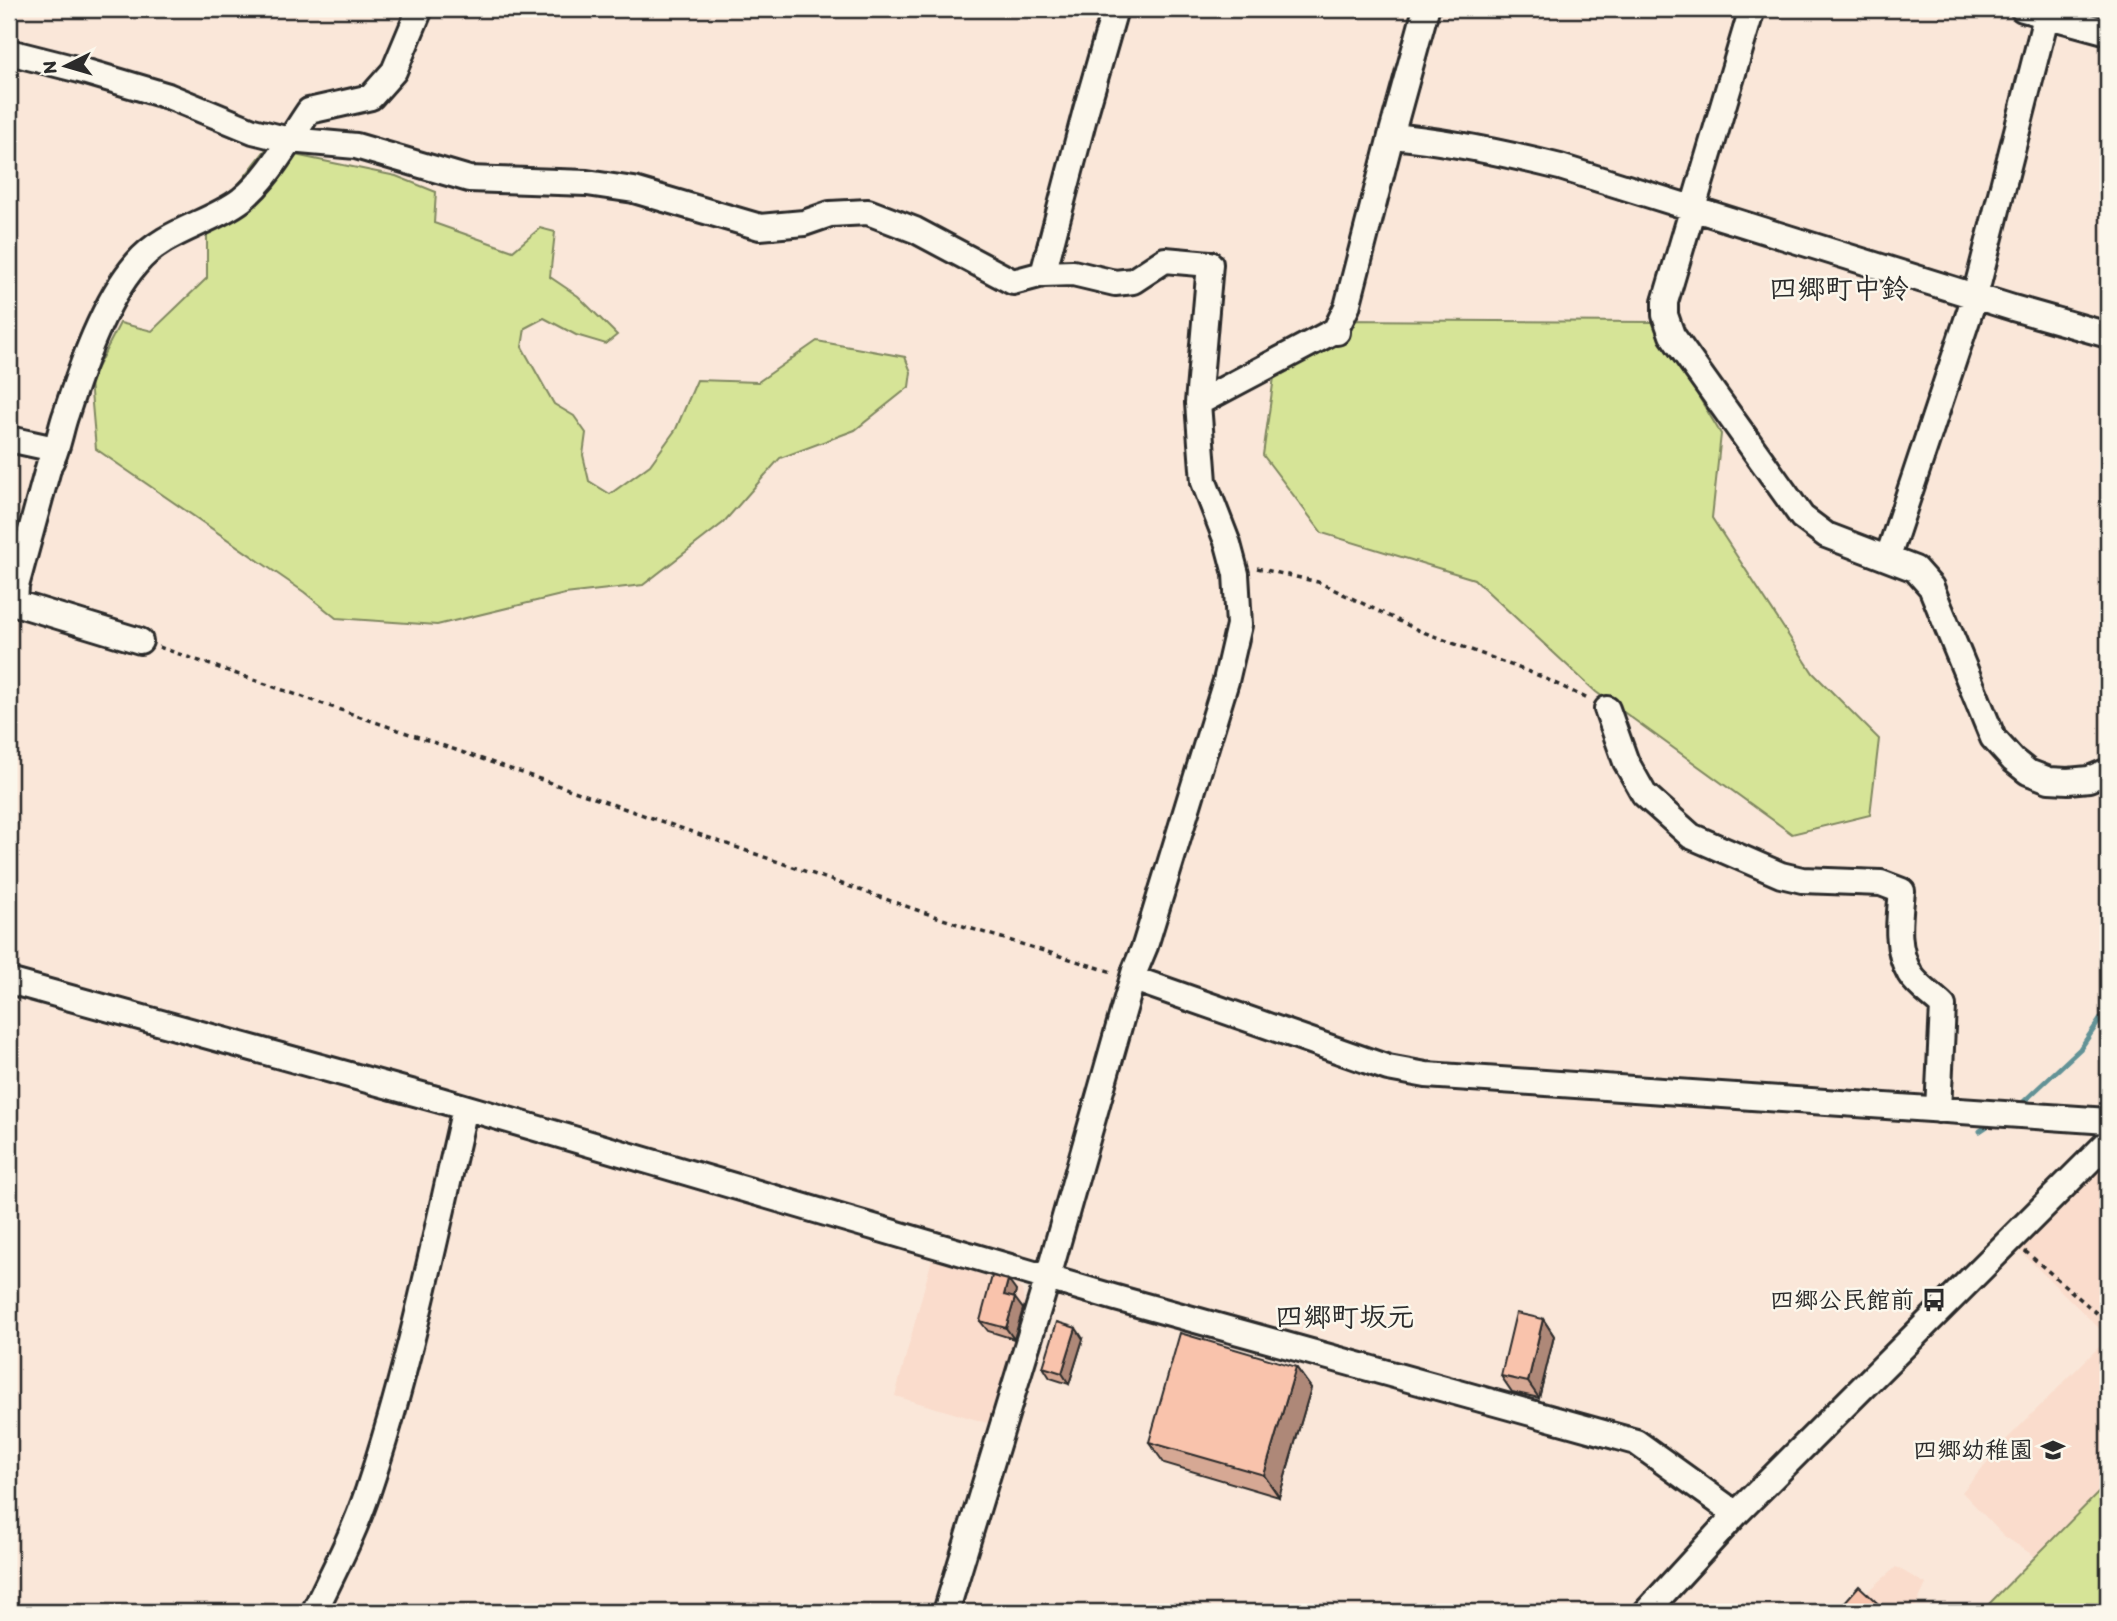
<svg xmlns="http://www.w3.org/2000/svg" width="2117" height="1621" font-family="Itim,'Klee One',sans-serif">
  <style>
    .built { fill: #fadccc }
    .green { fill: #d6e497; stroke: #808861; stroke-width: 2 }
    .lines { fill: none; stroke-linecap: round; stroke-linejoin: round }
    .stream { stroke: #629296; stroke-width: 5 }
    .minor-casing { stroke: #2b2b2b; stroke-width: 30 }
    .path { stroke: #2b2b2b; stroke-width: 3.5; stroke-dasharray: 5 5; stroke-linecap: butt }
    .minor { stroke: #fbf7ec; stroke-width: 24 }
    .wall { fill: #d6a894; stroke: #2b2b2b; stroke-width: 2 }
    .shaded-wall { fill: #ae8878; stroke: #2b2b2b; stroke-width: 2 }
    .building { fill: #f9c3ac; stroke: #2b2b2b; stroke-width: 2 }
    .labels { text-anchor: middle; stroke-width: 5; stroke-linejoin: round; paint-order: stroke }
    .poi-label { font-size: 24px; font-weight: bold; fill: #2b2b2b; stroke: #fbf7ec; text-anchor: end }
    .quarter-label { font-size: 28px; font-weight: bold; fill: #2b2b2b; stroke: #fbf7ec }
  </style>
  <rect width="100%" height="100%" fill="#fae7d9"/>
  <filter id="ink" filterUnits="userSpaceOnUse"><feTurbulence type="fractalNoise" baseFrequency=".0143" numOctaves="2"/><feDisplacementMap in="SourceGraphic" scale="14" xChannelSelector="R" yChannelSelector="G"/><feConvolveMatrix kernelMatrix="1 2 1 2 8 2 1 2 1" color-interpolation-filters="sRGB"/></filter>
  <g filter="url(#ink)">
    <path class="built" d="M2108 1161V1337L2017 1248Z
      M932 1259 1016 1285 1022 1290 1025 1309 991 1424 895 1396Z
      M2108 1338V1536L2061 1574 2004 1536 1962 1492 2006 1440Z
      M1896 1567 1926 1584 1913 1612H1845Z"/>
    <path class="green" d="M266 149 396 176 436 192 434 223 513 251 540 228 555 232 550 277 578 296 617 335 606 344 576 335 544 318 525 328 522 347 554 404 574 416 586 433 583 455 589 481 610 494 650 465 676 429 697 380 758 382 817 341 905 357 911 372 909 387 855 430 780 458 723 523 643 585 565 594 437 625 336 618 304 592 96 449 90 381 120 323 152 331 207 278V225Z
      M1335 320 1654 322 1721 434 1712 518 1813 673 1879 739 1870 815 1792 834 1596 692 1474 579 1322 533 1263 455 1275 370Z
      M2108 1483V1612H1981Z"/>
    <g class="lines">
      <path class="stream" d="M2018 1107 2080 1049 2108 1008
        M1980 1131 1992 1123"/>
      <g class="minor-casing">
        <path id="minor" d="M1752 9 1665 302V315L1672 335 1802 517 1826 535 1915 569 1931 587 1993 738 2013 760 2028 772 2049 780 2068 781 2089 779 2108 771
          M2023 9 2108 32
          M9 52 80 70 168 96 253 131 289 140 356 146 469 179 587 183 634 190 760 227 804 223 830 214 868 212 915 230 1013 282 1043 274 1073 273 1115 283 1133 281 1165 260 1210 264 1198 403 1204 482 1228 544 1236 574 1239 625 1226 681 1145 946 1135 970 1048 1277 946 1612
          M1391 136C1448 141 1504 153 1560 167L2013 308 2108 335
          M1043 274 1086 110 1115 9
          M1198 403 1332 332H1337V327L1347 307 1391 136 1426 9
          M9 439 55 449
          M1888 557 1975 296 2048 9
          M140 641 15 603 16 586 49 465C58 451 60 430 66 414 81 367 104 301 136 264 163 231 209 224 241 200 269 178 289 140 309 111L371 97 394 71 420 9
          M1607 709 1626 762 1644 794 1691 836 1781 875 1802 880 1881 883 1902 891C1899 920 1895 948 1910 974 1917 986 1933 996 1943 1006L1938 1110
          M1134 979 1388 1068 1426 1075 2108 1121
          M9 981 440 1100 1116 1298 1636 1442 1736 1514
          M314 1612C333 1573 354 1533 368 1491 410 1366 435 1236 465 1108
          M1646 1612 1736 1514 2108 1142"/>
      </g>
      <path class="path" d="M1257 568 1318 582 1418 630 1540 676 1590 700
        M159 647 966 927 1112 972
        M2025 1251 2108 1323"/>
      <use href="#minor" class="minor"/>
    </g>
    <path class="wall" d="M1016 1291 1013 1298 1023 1309 1014 1339 988 1331 980 1321Z
      M1543 1319 1554 1336 1539 1398 1512 1392 1501 1376Z
      M1083 1339 1069 1384 1050 1378 1043 1367Z
      M1296 1367 1311 1388 1279 1497 1164 1463 1149 1442Z"/>
    <path class="shaded-wall" d="M1008 1280 1016 1291 1011 1306 1004 1295Z
      M1015 1298 1023 1309 1014 1339 1006 1328Z
      M1543 1319 1554 1336 1539 1398 1528 1382Z
      M1076 1328 1083 1339 1069 1384 1062 1373Z
      M1296 1367 1311 1388 1279 1497 1264 1475Z"/>
    <path class="building" d="M992 1276 1008 1280 1004 1295 1015 1298 1006 1328 980 1321Z
      M1516 1313 1543 1319 1528 1382 1501 1376Z
      M1057 1322 1076 1328 1062 1373 1043 1367Z
      M1180 1333 1296 1367 1264 1475 1149 1442Z
      M1859 1586 1887 1612H1836Z"/>
  </g>
  <defs>
    <g id="bus-bare" transform="scale(1.89)"><path d="M-5-6H5V4H4V6H2V4H-2V6H-4V4H-5ZM-3.5-4V0h7V-4ZM-3.5 1.2v1.5H-2V1.2ZM2 1.2v1.5H3.5V1.2Z" fill="#2b2b2b" stroke="#fbf7ec" stroke-width="2.5" paint-order="stroke"/></g>
    <g id="school-bare" transform="scale(1.89)"><path d="M0-5L7-2L0 1L-7-2ZM-4 1L0 2.5L4 1V4Q0 6-4 4Z" fill="#2b2b2b" stroke="#fbf7ec" stroke-width="2.5" paint-order="stroke"/></g>
  </defs>
  <g fill-rule="evenodd">
    <use href="#bus-bare" x="1934" y="1300"/>
    <use href="#school-bare" x="2053" y="1450"/>
  </g>
  <g class="labels">
    <g class="poi-label">
      <text x="1914" y="1308">四郷公民館前</text>
      <text x="2033" y="1458">四郷幼稚園</text>
    </g>
    <g class="quarter-label">
      <text x="1839" y="298">四郷町中鈴</text>
      <text x="1345" y="1326">四郷町坂元</text>
    </g>
  </g>
  <rect width="2117" height="1621" fill="none" stroke="#fbf7ec" stroke-width="35"/>
  <rect x="18" y="18" width="2082" height="1586" fill="none" stroke="#2b2b2b" stroke-width="2.5" filter="url(#ink)"/>
  <g transform="translate(66 66) rotate(265)" stroke="#fbf7ec" stroke-width="5" paint-order="stroke">
  <path d="M0-5L12 26L0 18L-12 26Z" fill="#2b2b2b"/>
  <text y="-10" font-size="19" font-weight="bold" text-anchor="middle" fill="#2b2b2b">N</text>
  </g>
</svg>
